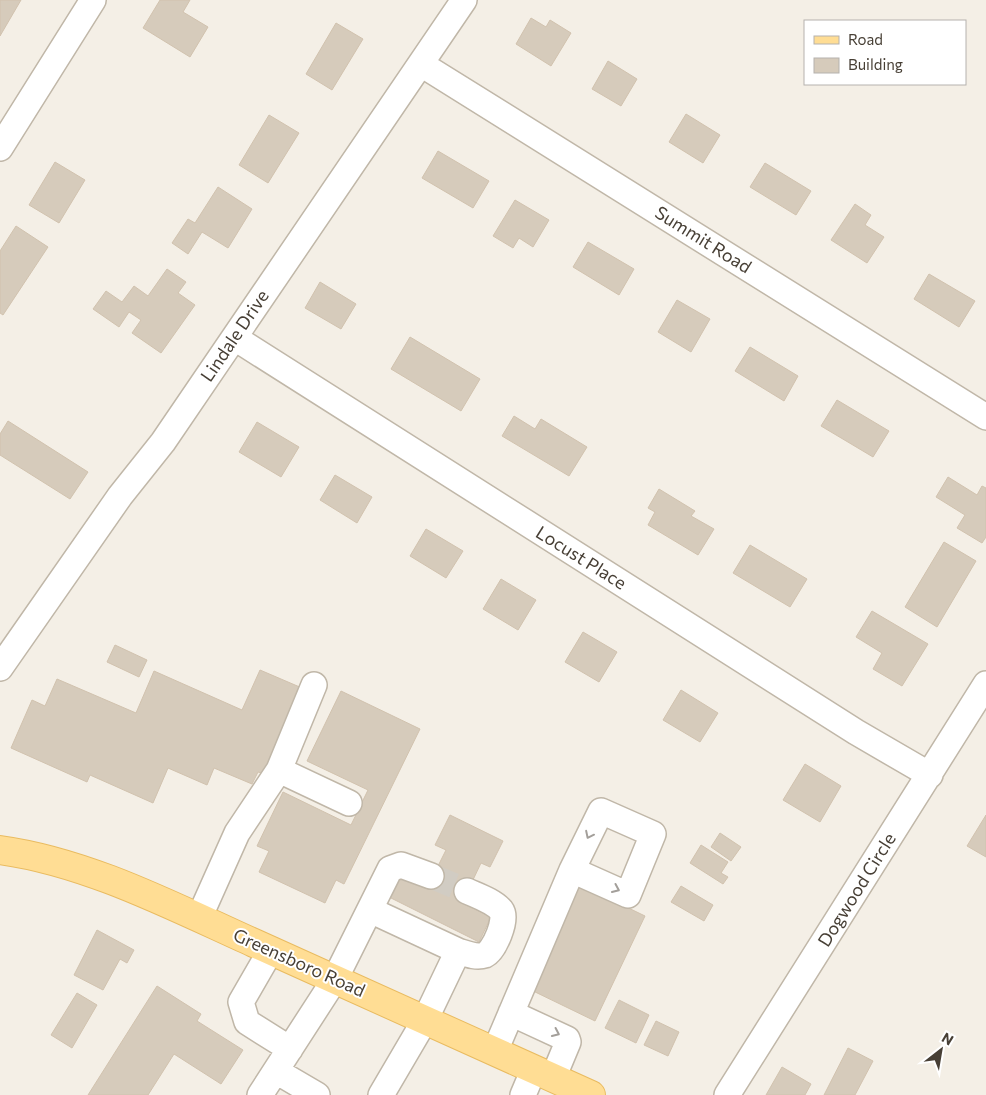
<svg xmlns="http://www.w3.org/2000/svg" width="986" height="1095" font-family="Commissioner,sans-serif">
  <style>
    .building { fill: #d6cbbb; stroke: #d1c2ae }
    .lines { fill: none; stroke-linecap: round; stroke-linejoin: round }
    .minor-tunnel { stroke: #d1ccc3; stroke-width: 25; stroke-dasharray: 25 12; stroke-linecap: butt }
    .minor-casing { stroke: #c0b7a8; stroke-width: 28 }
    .major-casing { stroke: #e9bb60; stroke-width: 30 }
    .minor { stroke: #fff; stroke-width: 25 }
    .major { stroke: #ffdd94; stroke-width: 28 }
    .oneway { stroke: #a39f9a }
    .labels { text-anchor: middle; stroke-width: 4; stroke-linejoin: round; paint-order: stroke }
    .street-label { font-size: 18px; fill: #473f35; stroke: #fff }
  </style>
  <rect width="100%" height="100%" fill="#f4efe6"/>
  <path class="building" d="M0 0H21L0 36Z
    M160 0H190L183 12 208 27 190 57 143 28Z
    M531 18 546 27 550 20 571 33 551 66 516 44Z
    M336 23 363 39 332 90 306 74Z
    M608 61 637 79 621 106 592 89Z
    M686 114 720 135 703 163 669 142Z
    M269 115 299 133 268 183 239 165Z
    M438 151 489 181 473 208 422 178Z
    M55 162 85 180 59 223 29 205Z
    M765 163 811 191 796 215 750 187Z
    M218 187 252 209 228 248 202 232 188 254 172 243 188 219 195 223Z
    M515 200 549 220 533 247 519 238 513 248 493 236Z
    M855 204 871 215 865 225 884 237 867 263 831 240Z
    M16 226 48 247 3 315 0 313V251Z
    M588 242 634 269 619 295 573 267Z
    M167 269 186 282 178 293 195 305 161 353 132 333 141 320 129 312 119 327 93 309 106 291 122 302 134 286 148 296Z
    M929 274 975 301 959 327 914 299Z
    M320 282 356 304 341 329 305 308Z
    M677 300 710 319 691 352 658 332Z
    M410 337 480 379 461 411 391 369Z
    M750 347 798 376 784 401 735 371Z
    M837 400 889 431 873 457 821 426Z
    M514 416 535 429 541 419 587 447 569 476 502 436Z
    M8 421 88 472 70 499 0 455V434Z
    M257 422 299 447 281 477 239 452Z
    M335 475 372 497 357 523 320 500Z
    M948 477 977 495 982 486 986 488V537L982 543 957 528 965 515 936 497Z
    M659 489 695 511 691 516 714 529 698 555 648 525 655 512 648 508Z
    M426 529 463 551 446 578 410 556Z
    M944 542 976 561 937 627 905 607Z
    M750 545 807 579 790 607 733 573Z
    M501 579 536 600 518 630 483 609Z
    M872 611 928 644 902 686 873 669 882 653 856 637Z
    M583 632 617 652 599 682 565 662Z
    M115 645 147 660 139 677 107 662Z
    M260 670 302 688 265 774 258 772 252 784 214 768 207 785 168 768 153 803 90 775 87 782 11 748 32 700 45 706 57 679 136 713 154 671 242 710Z
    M681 690 718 713 700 742 663 720Z
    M341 691 420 729 344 884 336 880 325 903 259 872 269 851 257 846 283 792 351 825 368 790 307 761Z
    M805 764 841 786 820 822 783 800Z
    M450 815 503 841 490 867 481 863 462 903 491 917 479 942 389 897 400 874 427 888 446 850 435 845Z
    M986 815V857L967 846Z
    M720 833 741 847 731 861 711 847Z
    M701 845 728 862 721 873 728 877 723 884 690 863Z
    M579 884 645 916 595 1021 529 989Z
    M681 886 713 905 704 921 671 902Z
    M97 930 134 950 127 963 120 959 103 990 74 975Z
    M157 986 201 1014 197 1021 243 1050 221 1084 174 1054 148 1095H88Z
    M77 993 97 1005 72 1048 51 1035Z
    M619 1000 649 1015 636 1043 605 1028Z
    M656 1021 679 1032 668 1056 644 1045Z
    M848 1048 873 1061 855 1095H824Z
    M782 1067 811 1084 805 1095H766Z"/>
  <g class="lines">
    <path class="minor-tunnel" d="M431 876 467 891"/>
    <g class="minor-casing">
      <path id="minor" d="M421 64 986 417
        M0 148 93 0
        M235 338 856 732 930 775
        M0 668 120 496 163 442 464 0
        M279 770 349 803
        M370 910 458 951
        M199 918 237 833 279 770 314 685
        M271 950 241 1002 247 1022 290 1049
        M511 1013 567 1039 568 1042 553 1078
        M495 1051 572 870 601 811 653 834 628 895 572 870
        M276 1071 317 1095
        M260 1095 335 979 390 869 401 865 431 876
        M381 1095 425 1020 458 951C467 954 476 958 485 955 494 951 508 919 501 910 493 901 478 896 467 891
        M523 1095 534 1069
        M727 1095 986 684"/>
    </g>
    <g class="major-casing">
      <path id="major" d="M0 850C88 862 174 907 254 943 367 993 479 1044 591 1095"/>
    </g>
    <use href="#minor" class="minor"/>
    <use href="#major" class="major"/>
  </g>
  <defs><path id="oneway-chevron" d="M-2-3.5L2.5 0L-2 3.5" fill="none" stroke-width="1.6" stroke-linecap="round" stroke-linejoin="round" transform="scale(1.25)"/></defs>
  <g class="oneway">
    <use href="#oneway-chevron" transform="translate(589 835) rotate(116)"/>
    <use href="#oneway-chevron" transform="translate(616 889) rotate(24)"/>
    <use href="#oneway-chevron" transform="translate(556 1033) rotate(25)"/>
  </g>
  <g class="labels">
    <g class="street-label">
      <text transform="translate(703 240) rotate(32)" y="6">Summit Road</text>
      <text transform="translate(235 336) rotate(-56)" y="6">Lindale Drive</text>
      <text transform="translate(581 558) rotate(32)" y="6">Locust Place</text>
      <text transform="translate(857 890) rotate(-58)" y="6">Dogwood Circle</text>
      <text transform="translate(299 963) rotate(24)" y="6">Greensboro Road</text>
    </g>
  </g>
  <rect x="804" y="20" width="162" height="65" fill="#ffffff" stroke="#b5b2ae"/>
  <rect x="814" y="36" width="25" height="8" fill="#ffdd94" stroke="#b5b2ae"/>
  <text x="848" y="45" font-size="15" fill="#473f35">Road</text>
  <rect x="814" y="58" width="25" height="15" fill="#d6cbbb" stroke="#b5b2ae"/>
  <text x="848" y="70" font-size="15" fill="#473f35">Building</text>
  <g transform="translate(941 1050) rotate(31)" stroke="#ffffff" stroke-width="4" paint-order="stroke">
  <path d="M0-4L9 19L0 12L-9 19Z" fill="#473f35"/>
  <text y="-8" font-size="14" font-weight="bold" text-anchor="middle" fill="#473f35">N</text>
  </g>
</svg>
